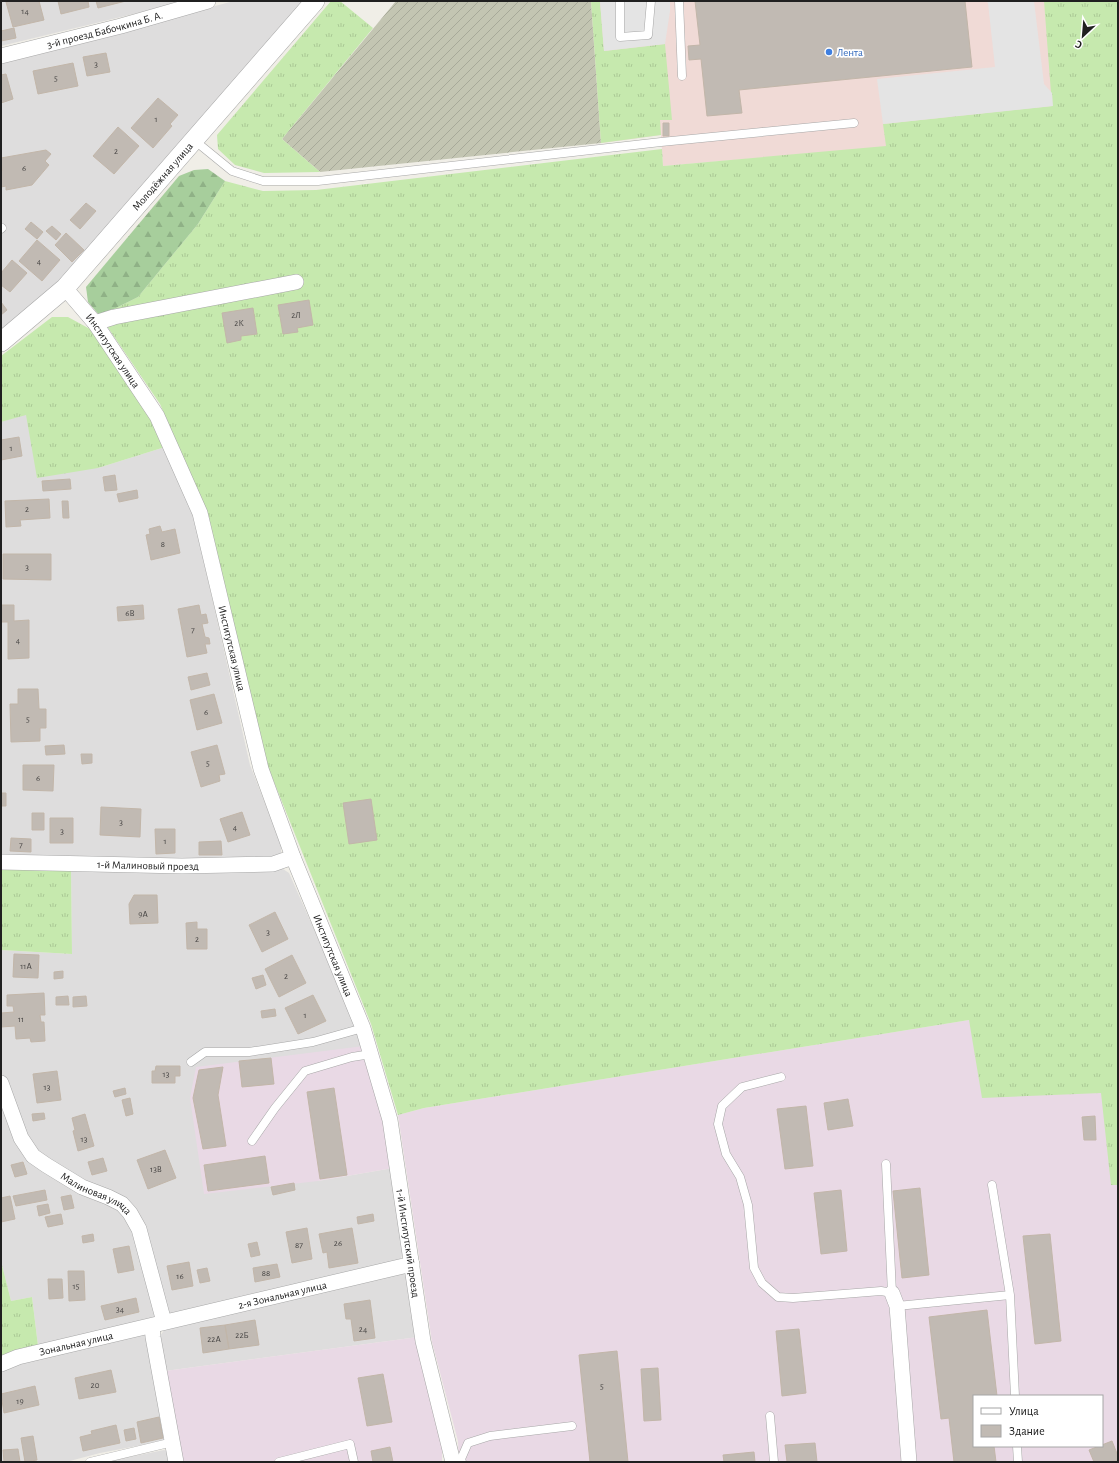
<svg xmlns="http://www.w3.org/2000/svg" width="1119" height="1463" font-family="'Alegreya Sans',sans-serif">
  <style>
    .residential { fill: #dedddd }
    .commercial { fill: #f0dad6 }
    .industrial { fill: #e9d9e5; fill-rule: evenodd }
    .construction { fill: url(#construction-furrows) }
    .grass { fill: url(#grass-tufts) }
    .forest { fill: url(#forest-firs) }
    .parking { fill: #e4e4e4 }
    .building { fill: #c1bab3; stroke: #c2b6a9 }
    .lines { fill: none; stroke-linecap: round; stroke-linejoin: round }
    .service-casing { stroke: #a7a7a7; stroke-width: 9 }
    .minor-casing { stroke: #a7a7a7; stroke-width: 16 }
    .tertiary-casing { stroke: #a7a7a7; stroke-width: 20 }
    .service { stroke: #fff; stroke-width: 8 }
    .minor { stroke: #fff; stroke-width: 15 }
    .tertiary { stroke: #fff; stroke-width: 19 }
    .shop-dot { fill: #3f7fe0; stroke: #fff; stroke-width: 1.5 }
    .labels { text-anchor: middle; stroke-width: 3.5; stroke-linejoin: round; paint-order: stroke }
    .number-label { font-size: 9px; fill: #484645 }
    .street-label { font-size: 11px; fill: #202020; stroke: #fff }
    .shop-label { font-size: 11px; fill: #366cbe; stroke: #fff; text-anchor: start }
  </style>
  <defs>
    <pattern id="construction-furrows" width="10" height="10" patternUnits="userSpaceOnUse"><rect width="10" height="10" fill="#c3c5b2"/><path d="M-1 1l2-2M0 10L10 0M9 11l2-2" fill="none" stroke="#a7a999"/></pattern>
    <pattern id="grass-tufts" width="24" height="20" patternUnits="userSpaceOnUse"><rect width="24" height="20" fill="#c6e9ae"/><path d="M3 7l-1-3M5 7V3M7 7l1-3M15 17l-1-3M17 17v-4M19 17l1-3" fill="none" stroke="#aac895"/></pattern>
    <pattern id="forest-firs" width="22" height="20" patternUnits="userSpaceOnUse"><rect width="22" height="20" fill="#a7ce9c"/><path d="M5 1l3.5 6h-7zM16 11l3.5 6h-7z" fill="#8fb186"/></pattern>
  </defs>
  <rect width="100%" height="100%" fill="#f0eee7"/>
  <path class="residential" d="M1 1H187L1 46Z
    M234 1H304L53 293 1 337V62Z
    M26 414 98 468 165 447 193 514 250 765 281 844V855L270 862 1 857V422Z
    M71 868 274 869H283L289 873 356 1024 364 1046 318 1181 393 1168 404 1250 401 1258 397 1262 173 1315 167 1314 142 1228 83 1183 36 1151 25 1135 1 1071V950L72 954Z
    M1 1096 17 1139 117 1209 135 1232 156 1320 38 1346 32 1297 11 1301 1 1261Z
    M405 1273 409 1282 418 1337 165 1371 158 1339 167 1326Z
    M144 1334 148 1338 166 1438 163 1441 100 1453 66 1462H1V1368Z
    M164 1450 168 1452 172 1462H104Z"/>
  <path class="commercial" d="M591 1H1069L1085 130 663 166 661 135 601 143Z"/>
  <path class="industrial" d="M1118 993V1462H459L458 1441 432 1342 398 1115 424 1108 969 1020ZM974 1396H1102V1446H974Z
    M364 1046 385 1120 393 1168 318 1181 204 1194 190 1098 196 1067Z
    M418 1337 442 1448V1462H181L165 1371Z"/>
  <path class="construction" d="M396 1H591L601 143 320 172 282 139Z"/>
  <path class="grass" d="M331 1H340L373 28 282 139 320 172 264 173 235 165 218 149 217 135Z
    M591 1H600L604 51 665 44 672 120H660L661 135 601 143Z
    M1044 1H1118V1185H1111L1101 1093 982 1098 969 1020 424 1108 398 1115 371 1024 264 757 208 514 160 404 100 316 138 297 198 224 225 181 263 191 316 190 662 149 663 166 886 146 883 124 1052 106Z
    M52 317H68L90 329 152 420 165 447 98 468 37 478 26 415 1 422V356Z
    M1 867 71 868 72 954 1 950Z
    M1 1261 11 1301 32 1297 38 1346 1 1357Z"/>
  <path class="forest" d="M208 169 225 181 198 224 138 297 100 316 88 302 86 287 179 176 194 170Z"/>
  <path class="parking" d="M600 1H670V11L665 44 604 51Z
    M986 1H1034L1044 84 1052 93 1053 106 883 124 877 79 995 67 988 3Z"/>
  <path class="building" d="M10 1H39L44 20 13 27 6 2Z
    M58 1H88L89 7 61 14Z
    M96 1H126L98 8Z
    M695 1H965L972 67 739 90 742 113 707 116 701 59 689 60 688 46 700 45Z
    M14 28 16 38 1 41V31Z
    M106 53 110 72 87 76 83 57Z
    M73 63 78 86 38 94 33 71Z
    M6 74 13 99 1 103V75Z
    M158 98 178 115 170 124 172 126 153 148 131 128Z
    M663 123H669V136H663Z
    M118 127 139 146 114 174 93 156Z
    M46 150 51 154 45 161 49 165 32 185 6 190V186L1 187V171H2L1 158Z
    M86 203 96 211 80 229 70 220Z
    M31 222 43 232 37 239 25 229Z
    M52 226 61 234 56 240 46 231Z
    M66 233 84 250 72 262 55 245Z
    M37 240 60 260 42 281 19 261Z
    M12 260 27 273 10 292 1 285V273Z
    M309 300 313 325 297 328 298 332 283 334 278 305Z
    M1 302 7 310 1 315Z
    M253 308 257 334 241 336V340L227 343 222 313Z
    M19 437 22 456 1 460V440Z
    M115 475 117 490 105 491 103 477Z
    M70 479 71 489 43 491 42 481Z
    M137 490 138 498 119 502 117 494Z
    M49 499 50 518 20 520 21 526 6 527 5 501Z
    M62 501H68L69 518H63Z
    M160 526 162 532 175 529 180 553 151 560 146 535 150 534 149 529Z
    M3 554H51V580L3 579Z
    M1 605H14V621L29 620V658L8 659V622H1Z
    M143 605 144 619 118 621 117 607Z
    M199 605 201 615 206 614 208 623 202 624 205 637 209 638 210 644H205L207 653 187 657 178 609Z
    M207 673 210 685 191 690 188 677Z
    M18 689H38L39 709H46V728H40V741L11 742 10 704H18Z
    M214 694 222 723 197 730 190 700Z
    M64 745 65 754 46 755 45 746Z
    M217 745 225 774 219 775 220 781 201 787 191 752Z
    M81 754H92V763L82 764Z
    M23 765H54L53 791 23 790Z
    M1 793H6V806H1Z
    M371 799 377 840 349 844 343 803Z
    M101 807 141 809 140 837 100 835Z
    M242 812 250 835 228 842 220 819Z
    M32 813H44V830H32Z
    M50 818H73V843H50Z
    M155 829H175V853L156 854Z
    M11 838 31 839V852L10 851Z
    M221 841 222 855H199V842Z
    M134 895H157L158 923 130 924 129 904Z
    M275 912 288 939 262 952 249 925Z
    M197 922V929H207V949H187L186 923Z
    M14 954 39 955 38 978 13 977Z
    M292 955 306 983 279 997 265 969Z
    M63 971V978L54 979V972Z
    M263 975 266 985 256 989 252 978Z
    M44 993 45 1015H40L41 1022H44L45 1041 31 1042 30 1038 16 1039 15 1026 1 1027V1013L14 1012 13 1006H7V995Z
    M313 995 326 1021 298 1034 285 1008Z
    M68 996 69 1005H56V997Z
    M86 996 87 1006 73 1007V997Z
    M275 1009 276 1016 262 1018 261 1011Z
    M271 1058 274 1084 242 1087 239 1061Z
    M156 1066H180V1076H175V1083H152V1071H155Z
    M223 1067 218 1095 226 1146 203 1149 193 1098 199 1070Z
    M57 1071 61 1100 37 1103 33 1074Z
    M125 1088 126 1094 115 1097 113 1091Z
    M334 1088 347 1175 320 1179 307 1092Z
    M130 1098 133 1114 126 1116 122 1100Z
    M848 1099 853 1126 828 1130 824 1103Z
    M806 1106 813 1166 785 1169 777 1109Z
    M44 1113 45 1119 33 1121 32 1114Z
    M85 1114 94 1146 78 1151 73 1131 75 1130 72 1118Z
    M1095 1116 1096 1140H1084L1082 1117Z
    M165 1150 176 1178 148 1189 137 1160Z
    M265 1156 269 1183 208 1191 204 1165Z
    M103 1158 107 1171 92 1175 88 1162Z
    M23 1162 27 1174 15 1177 11 1165Z
    M294 1183 295 1190 273 1195 271 1187Z
    M920 1188 929 1275 902 1278 893 1191Z
    M45 1190 47 1200 16 1206 13 1196Z
    M841 1190 847 1251 821 1254 814 1193Z
    M71 1195 74 1208 64 1210 61 1197Z
    M10 1196 15 1219 1 1222V1198Z
    M48 1204 50 1213 39 1216 37 1206Z
    M61 1214 63 1224 48 1227 45 1217Z
    M373 1214 374 1221 358 1224 357 1217Z
    M307 1228 312 1259 292 1263 286 1232Z
    M352 1228 358 1263 329 1268 327 1252 323 1253 319 1234Z
    M93 1234 94 1241 83 1243 82 1236Z
    M1050 1234 1061 1341 1035 1344 1023 1236Z
    M257 1242 260 1255 251 1257 248 1244Z
    M129 1246 134 1270 118 1273 113 1249Z
    M189 1262 193 1286 172 1290 167 1266Z
    M277 1264 280 1277 255 1282 253 1268Z
    M207 1268 210 1281 200 1283 197 1270Z
    M68 1271H84L85 1300 69 1301Z
    M48 1279H62L63 1298 49 1299Z
    M136 1298 139 1312 105 1320 101 1306Z
    M370 1300 375 1338 354 1341 351 1319H346L344 1304Z
    M987 1310 997 1396H974V1446H994L996 1462H954L949 1418 941 1419 929 1317Z
    M255 1320 259 1345 229 1349 225 1325Z
    M225 1325 229 1349 203 1353 200 1328Z
    M799 1329 806 1393 782 1396 776 1331Z
    M617 1351 628 1462H590L579 1355Z
    M658 1368 661 1420 644 1421 641 1369Z
    M111 1370 116 1392 79 1399 75 1378Z
    M383 1374 392 1422 367 1426 358 1378Z
    M35 1386 39 1405 4 1413 1 1394Z
    M159 1417 163 1438 141 1443 137 1422Z
    M116 1425 120 1443 83 1451 80 1437 92 1434 91 1431Z
    M134 1428 136 1439 126 1441 124 1430Z
    M33 1436 37 1460 25 1462 21 1438Z
    M1112 1441 1118 1456V1462H1094L1089 1450Z
    M815 1443 817 1462H787L785 1445Z
    M390 1447 393 1462H373L371 1451Z
    M18 1449 20 1462H4L3 1450Z
    M754 1452 755 1462H724L723 1455Z"/>
  <g class="lines">
    <g class="service-casing">
      <path id="service" d="M620 1V37L648 35 651 1
        M679 1 682 76
        M194 140 232 171 263 181H318L661 142 854 123
        M1 229 2 228
        M191 1062 205 1052H249L313 1042 363 1028
        M781 1077 742 1087 722 1106 718 1124 726 1154 740 1177 748 1205 754 1268 762 1283 778 1297 793 1298 881 1291 892 1293 886 1164
        M252 1141 275 1108 305 1071 352 1057 371 1054
        M992 1185 1010 1295
        M897 1306 1010 1295 1015 1396
        M770 1416 774 1462
        M1017 1446 1018 1462
        M90 1462 173 1442
        M279 1462 350 1444 354 1462
        M462 1462 461 1459 468 1443 490 1436 572 1426"/>
    </g>
    <g class="minor-casing">
      <g id="minor">
        <path id="s1" d="M1 56 121 26 208 1"/>
        <path id="s2" d="M65 288 95 323 157 416 200 513 261 769 293 857 363 1028 390 1120 423 1341 453 1462"/>
        <path d="M95 323 114 317 296 282"/>
        <path id="s3" d="M1 862 182 866 273 864 293 857"/>
        <path id="s4" d="M1 1083 21 1138 33 1156 46 1165 82 1187 108 1197 122 1204 130 1213 139 1229 164 1322"/>
        <path d="M892 1293 897 1306 909 1462"/>
        <path d="M152 1326 153 1337 176 1462"/>
        <path id="s5" d="M1 1364 18 1357 412 1264"/>
      </g>
    </g>
    <g class="tertiary-casing">
      <g id="tertiary">
        <path id="s6" d="M1 342 65 288 315 1"/>
      </g>
    </g>
    <use href="#service" class="service"/>
    <use href="#minor" class="minor"/>
    <use href="#tertiary" class="tertiary"/>
  </g>
  <circle class="shop-dot" cx="829" cy="52" r="4"/>
  <g class="labels">
    <g class="number-label">
      <text x="25" y="14">14</text>
      <text x="96" y="67">3</text>
      <text x="56" y="81">5</text>
      <text x="156" y="122">1</text>
      <text x="116" y="154">2</text>
      <text x="24" y="171">6</text>
      <text x="39" y="264">4</text>
      <text x="296" y="318">2Л</text>
      <text x="239" y="326">2К</text>
      <text x="11" y="451">1</text>
      <text x="27" y="512">2</text>
      <text x="163" y="547">8</text>
      <text x="27" y="570">3</text>
      <text x="130" y="616">6В</text>
      <text x="193" y="633">7</text>
      <text x="18" y="643">4</text>
      <text x="206" y="715">6</text>
      <text x="28" y="722">5</text>
      <text x="208" y="766">5</text>
      <text x="38" y="781">6</text>
      <text x="121" y="825">3</text>
      <text x="235" y="830">4</text>
      <text x="62" y="834">3</text>
      <text x="165" y="844">1</text>
      <text x="21" y="848">7</text>
      <text x="143" y="917">9А</text>
      <text x="268" y="935">3</text>
      <text x="197" y="942">2</text>
      <text x="26" y="969">11А</text>
      <text x="286" y="979">2</text>
      <text x="305" y="1018">1</text>
      <text x="21" y="1022">11</text>
      <text x="166" y="1077">13</text>
      <text x="47" y="1090">13</text>
      <text x="84" y="1142">13</text>
      <text x="156" y="1172">13В</text>
      <text x="338" y="1246">26</text>
      <text x="299" y="1248">87</text>
      <text x="266" y="1276">88</text>
      <text x="180" y="1279">16</text>
      <text x="76" y="1289">15</text>
      <text x="120" y="1312">34</text>
      <text x="363" y="1332">24</text>
      <text x="242" y="1338">22Б</text>
      <text x="214" y="1342">22А</text>
      <text x="95" y="1388">20</text>
      <text x="602" y="1389">5</text>
      <text x="20" y="1404">19</text>
    </g>
    <g class="street-label">
      <text dy="4" stroke="none"><textPath href="#s1" startOffset="107">3-й проезд Бабочкина Б. А.</textPath></text>
      <text dy="4" stroke="none"><textPath href="#s6" startOffset="232">Молодёжная улица</textPath></text>
      <text dy="4" stroke="none"><textPath href="#s2" startOffset="79">Институтская улица</textPath></text>
      <text dy="4" stroke="none"><textPath href="#s2" startOffset="403">Институтская улица</textPath></text>
      <text dy="4" stroke="none"><textPath href="#s3" startOffset="147">1-й Малиновый проезд</textPath></text>
      <text dy="4" stroke="none"><textPath href="#s2" startOffset="727">Институтская улица</textPath></text>
      <text dy="4" stroke="none"><textPath href="#s4" startOffset="154">Малиновая улица</textPath></text>
      <text dy="4" stroke="none"><textPath href="#s2" startOffset="1026">1-й Институтский проезд</textPath></text>
      <text dy="4" stroke="none"><textPath href="#s5" startOffset="290">2-я Зональная улица</textPath></text>
      <text dy="4" stroke="none"><textPath href="#s5" startOffset="78">Зональная улица</textPath></text>
    </g>
    <g class="shop-label">
      <text x="837" y="56">Лента</text>
    </g>
  </g>
  <rect width="1119" height="1463" fill="none" stroke="#202020" stroke-width="4"/>
  <rect x="973" y="1395" width="130" height="52" fill="#ffffff" stroke="#a6a6a6"/>
  <rect x="981" y="1408" width="20" height="6" fill="#ffffff" stroke="#a6a6a6"/>
  <text x="1009" y="1415" font-size="12" fill="#202020">Улица</text>
  <rect x="981" y="1425" width="20" height="12" fill="#c1bab3" stroke="#a6a6a6"/>
  <text x="1009" y="1435" font-size="12" fill="#202020">Здание</text>
  <g transform="translate(1083 36) rotate(206)" stroke="#ffffff" stroke-width="3" paint-order="stroke">
  <path d="M0-3L7 15L0 10L-7 15Z" fill="#202020"/>
  <text y="-6" font-size="11" font-weight="bold" text-anchor="middle" fill="#202020">С</text>
  </g>
</svg>
